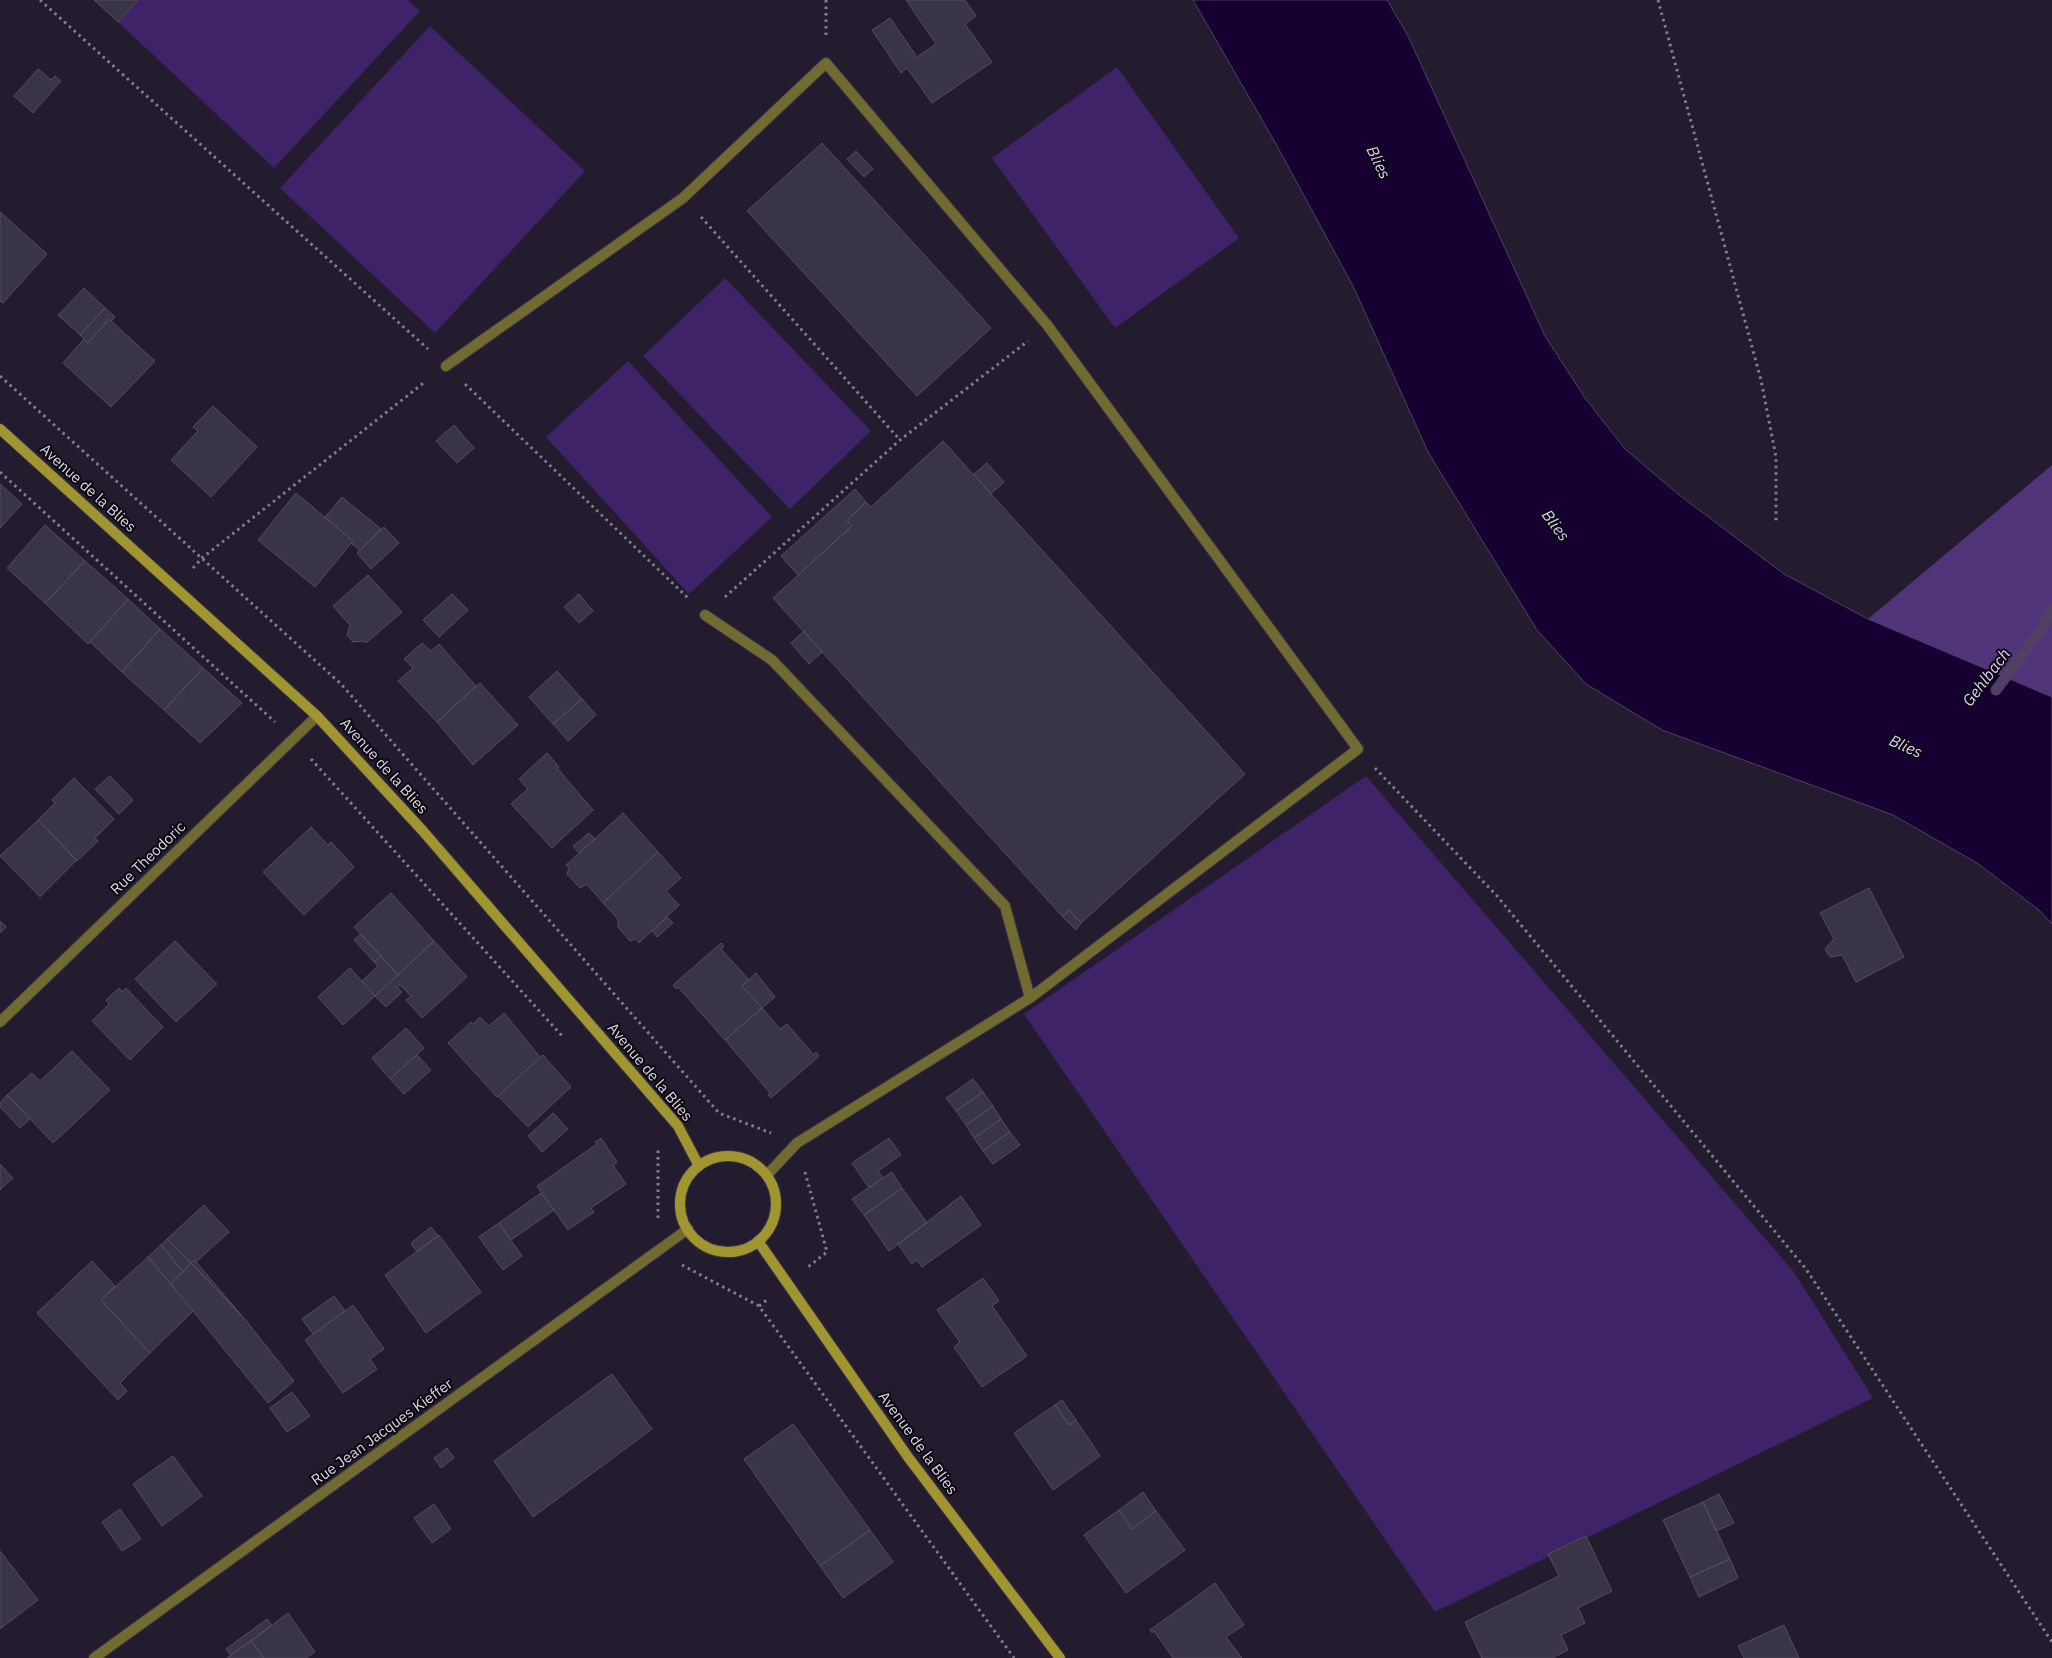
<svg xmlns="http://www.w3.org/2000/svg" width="2052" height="1658" font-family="'IBM Plex Sans',sans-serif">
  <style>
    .green { fill: #3f2368 }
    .forest { fill: #4f347a }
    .water { fill: #160031; stroke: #514066 }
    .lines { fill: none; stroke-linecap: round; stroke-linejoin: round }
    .stream { stroke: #514066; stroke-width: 11 }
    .building { fill: #3a3447; stroke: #534d62 }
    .service-casing { stroke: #3c3647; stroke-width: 12 }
    .minor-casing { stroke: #3c3647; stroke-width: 12 }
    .secondary-casing { stroke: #3c3647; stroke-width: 12 }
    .path { stroke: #837e8d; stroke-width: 3; stroke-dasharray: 2.5 4; stroke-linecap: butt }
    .service { stroke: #726b31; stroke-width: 10 }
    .minor { stroke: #726b31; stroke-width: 10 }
    .secondary { stroke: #a19530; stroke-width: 10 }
    .labels { text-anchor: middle; stroke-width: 4; stroke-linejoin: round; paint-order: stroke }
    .street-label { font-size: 15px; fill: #dad6e3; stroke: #0b0810 }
    .water-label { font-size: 16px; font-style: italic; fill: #dacdf7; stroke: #0b0810 }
  </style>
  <rect width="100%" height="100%" fill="#221c2e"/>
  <path class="green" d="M138 0H408L420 11 274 168 118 22Z
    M430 26 585 171 435 333 280 188Z
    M1117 67 1239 238 1115 328 992 158Z
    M725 278 871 431 790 509 643 356Z
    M628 361 772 517 689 594 546 437Z
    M1366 776 1794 1272 1873 1398 1435 1612 1024 1014Z"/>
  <path class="forest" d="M2052 465V697L1868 619Z"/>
  <path class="water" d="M1193 0H1387L1408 36 1545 336 1585 398 1625 449 1678 494 1784 574 1868 619 2052 697V924L2039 910 1977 863 1893 815 1662 730 1586 684 1537 630 1428 452 1354 288 1276 144Z"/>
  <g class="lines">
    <path class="stream" d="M1996 690 2041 630 2052 610"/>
  </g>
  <path class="building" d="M94 0H138L118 22Z
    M906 0H965L976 16 965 24 992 62 932 103 907 68 901 73 872 30 890 18 917 57 936 44Z
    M38 69 51 80 55 76 61 81 33 113 14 96Z
    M822 143 991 328 917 396 747 211Z
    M856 151 873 169 864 177 847 159Z
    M0 212 47 254 3 303 0 301Z
    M84 288 105 308 80 335 58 315Z
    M105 308 115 317 111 321 109 319 88 343 80 335Z
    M109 319 155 361 111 407 63 363 84 339 88 343Z
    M213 406 257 447 211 497 171 460 198 431 193 427Z
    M454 425 474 448 457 463 436 441Z
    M943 441 1245 774 1081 923 1069 910 1063 917 773 598 852 526 847 520 866 502 871 507Z
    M987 463 1004 482 991 494 974 474Z
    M0 484 22 504 0 528Z
    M855 489 866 502 847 520 852 526 798 575 781 556Z
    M296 493 353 541 315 587 258 540Z
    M342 497 381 529 360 550 351 543 353 541 325 517Z
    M45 525 85 561 45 603 7 568Z
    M384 527 399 543 371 569 357 553Z
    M85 561 128 599 88 644 45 603Z
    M368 575 402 612 366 643 364 641 353 642 347 635 350 625 333 606Z
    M452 594 468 610 439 637 423 620Z
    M579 594 593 611 579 623 564 607Z
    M128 599 160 629 122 672 90 642Z
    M160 629 203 668 164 710 122 672Z
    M804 631 822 652 809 664 791 643Z
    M422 643 431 651 439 644 476 686 437 722 398 681 413 668 404 659Z
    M203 668 242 703 200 743 164 710Z
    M557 671 582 699 553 724 529 697Z
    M480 683 518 725 473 765 437 722Z
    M582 699 596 715 568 741 553 724Z
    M547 753 559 767 557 768 593 810 552 848 511 804 528 789 519 779Z
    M110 776 133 800 119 814 95 789Z
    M74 778 114 819 95 838 98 841 77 861 38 820 55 803 52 800Z
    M623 813 658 852 603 903 587 884 580 888 567 874 569 868 566 865Z
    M38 820 77 860 40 897 0 856Z
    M311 827 328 845 331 842 354 867 304 915 263 872Z
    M589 833 595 839 579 853 573 846Z
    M658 852 681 878 666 891 679 905 639 943 636 939 630 941 618 927V919L603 903Z
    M1869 888 1904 957 1856 982 1842 955 1830 957 1825 949 1834 939 1820 913Z
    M391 893 434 941 398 975 354 927Z
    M1069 910 1081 923 1076 930 1063 917Z
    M667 917 673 923 657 937 652 931Z
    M0 921 6 927 0 933Z
    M361 934 381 956 374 962 354 940Z
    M175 941 217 984 176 1022 135 979Z
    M434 941 467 977 422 1018 406 1000 411 996 400 985 397 987 402 992 386 1007 375 996Z
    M721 943 724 946 721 949 749 980 742 986 762 1008 725 1040 678 987 676 989 673 985Z
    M381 956 398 975 375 996 362 981 378 966 374 962Z
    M350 968 375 996 343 1025 318 997Z
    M756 973 775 997 762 1008 742 986Z
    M119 988 123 992 126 988 163 1027 130 1060 92 1021 109 1004 106 1000Z
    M762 1008 780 1029 787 1024 814 1055 816 1052 819 1056 771 1098 768 1095 770 1093 725 1040Z
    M504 1013 540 1057 497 1097 448 1043 471 1022 473 1024 480 1017 489 1026Z
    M406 1028 424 1048 390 1079 372 1058Z
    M72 1051 110 1090 53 1143 7 1095 32 1073 40 1081Z
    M417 1055 431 1070 404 1094 390 1079Z
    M543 1055 571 1087 528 1127 498 1096Z
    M973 1079 983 1092 956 1111 946 1098Z
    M983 1092 993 1106 966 1125 956 1111Z
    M7 1095 30 1119 20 1128 0 1107V1103Z
    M993 1106 1001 1119 974 1138 966 1125Z
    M553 1113 568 1129 542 1152 528 1136Z
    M1001 1119 1010 1132 983 1151 974 1138Z
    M1010 1132 1020 1145 993 1164 983 1151Z
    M601 1138 617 1162 613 1165 626 1184 591 1208 594 1212 568 1230 537 1186 597 1144 595 1142Z
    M889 1138 901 1155 878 1171 883 1178 869 1188 852 1163Z
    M0 1164 13 1178 0 1190Z
    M892 1172 902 1188 864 1215 852 1199Z
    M902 1188 927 1223 889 1251 864 1215Z
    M541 1193 554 1210 511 1240 499 1223Z
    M961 1196 981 1225 922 1267 917 1260 912 1264 898 1244Z
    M204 1205 229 1232 196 1262 194 1260 191 1263 167 1239Z
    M499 1223 522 1256 503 1270 479 1237Z
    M431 1227 438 1236 417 1252 411 1243Z
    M439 1235 481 1292 426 1333 385 1275Z
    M167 1239 191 1263 183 1272 161 1245Z
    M161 1245 183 1272 171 1284 148 1257Z
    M148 1257 193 1311 150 1353 101 1300Z
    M194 1260 196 1262 243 1317 191 1263Z
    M92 1261 115 1286 101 1300 150 1353 120 1383 127 1391 118 1400 37 1313Z
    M191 1263 243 1317 294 1381 268 1403 171 1284Z
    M983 1278 999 1301 992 1306 1027 1356 982 1387 954 1347 960 1342 937 1310Z
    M334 1296 345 1311 313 1334 302 1319Z
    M353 1305 384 1349 370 1359 377 1369 343 1393 305 1340Z
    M612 1374 652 1429 533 1517 494 1461Z
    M292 1392 310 1416 287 1432 270 1408Z
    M1062 1400 1076 1420 1069 1425 1055 1405Z
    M1055 1405 1069 1425 1076 1420 1100 1456 1053 1490 1014 1433Z
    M793 1424 870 1530 820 1566 744 1459Z
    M447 1448 454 1458 441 1468 434 1458Z
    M173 1456 202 1496 162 1526 133 1484Z
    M1143 1492 1156 1511 1132 1529 1119 1510Z
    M1719 1494 1734 1523 1716 1531 1703 1502Z
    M1703 1502 1730 1559 1690 1577 1663 1520Z
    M434 1504 451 1529 432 1543 414 1518Z
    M120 1509 141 1539 122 1551 102 1522Z
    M1119 1510 1132 1529 1156 1511 1185 1550 1126 1593 1084 1535Z
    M870 1530 893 1562 843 1598 820 1566Z
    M1586 1536 1612 1591 1578 1608 1585 1623 1561 1635 1568 1650 1552 1658H1482L1465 1622 1559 1576 1548 1554Z
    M0 1551 38 1600 0 1629Z
    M1730 1559 1738 1578 1699 1597 1690 1577Z
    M1215 1583 1244 1625 1226 1637 1242 1658H1173L1154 1631 1152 1633 1150 1630Z
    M288 1613 315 1652 306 1658H264L251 1641Z
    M267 1619 272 1625 231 1655 226 1649Z
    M1784 1625 1799 1658H1744L1738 1646Z
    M251 1641 264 1658H227L231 1655Z"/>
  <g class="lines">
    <g class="service-casing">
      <path id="service" d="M446 366 683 198 826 63 1048 326 1358 749 1030 998 797 1143 767 1175
        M705 615 772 660 1005 906 1030 998"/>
    </g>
    <g class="minor-casing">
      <path id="minor" d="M0 1022 317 716
        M94 1658 688 1229"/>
    </g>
    <g class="secondary-casing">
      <path id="secondary" d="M0 429 317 716 422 830 678 1126 699 1166
        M680 1204a48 48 0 1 1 96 0a48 48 0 1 1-96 0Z
        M758 1241 908 1457 1060 1658"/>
    </g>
    <path class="path" d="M40 0 428 349
      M826 0V37
      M1658 0 1761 380 1776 457V521
      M701 217 900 440
      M0 376 341 684 719 1113 771 1133
      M465 384 688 598
      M0 472 275 722
      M193 568 202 558 426 381
      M725 597 900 440 1028 341
      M311 759 563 1037
      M1375 768 1497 896 1806 1269 2052 1642
      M805 1172 827 1252 808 1267
      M658 1218V1147
      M682 1265 759 1306 1014 1658
      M759 1306 768 1299"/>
    <use href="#service" class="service"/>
    <use href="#minor" class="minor"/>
    <use href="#secondary" class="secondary"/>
  </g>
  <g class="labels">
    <g class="street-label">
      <text transform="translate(88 488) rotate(42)" y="5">Avenue de la Blies</text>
      <text transform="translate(384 766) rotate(48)" y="5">Avenue de la Blies</text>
      <text transform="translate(148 858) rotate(-44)" y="5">Rue Theodoric</text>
      <text transform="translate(650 1072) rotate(50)" y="5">Avenue de la Blies</text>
      <text transform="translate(382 1432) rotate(-36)" y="5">Rue Jean Jacques Kieffer</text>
      <text transform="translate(918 1443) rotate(54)" y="5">Avenue de la Blies</text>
    </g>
    <g class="water-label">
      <text transform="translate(1379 162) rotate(64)" y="6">Blies</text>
      <text transform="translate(1556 525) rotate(53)" y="6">Blies</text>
      <text transform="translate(1986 677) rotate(-53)" y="6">Gehlbach</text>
      <text transform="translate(1906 746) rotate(24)" y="6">Blies</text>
    </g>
  </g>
</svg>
